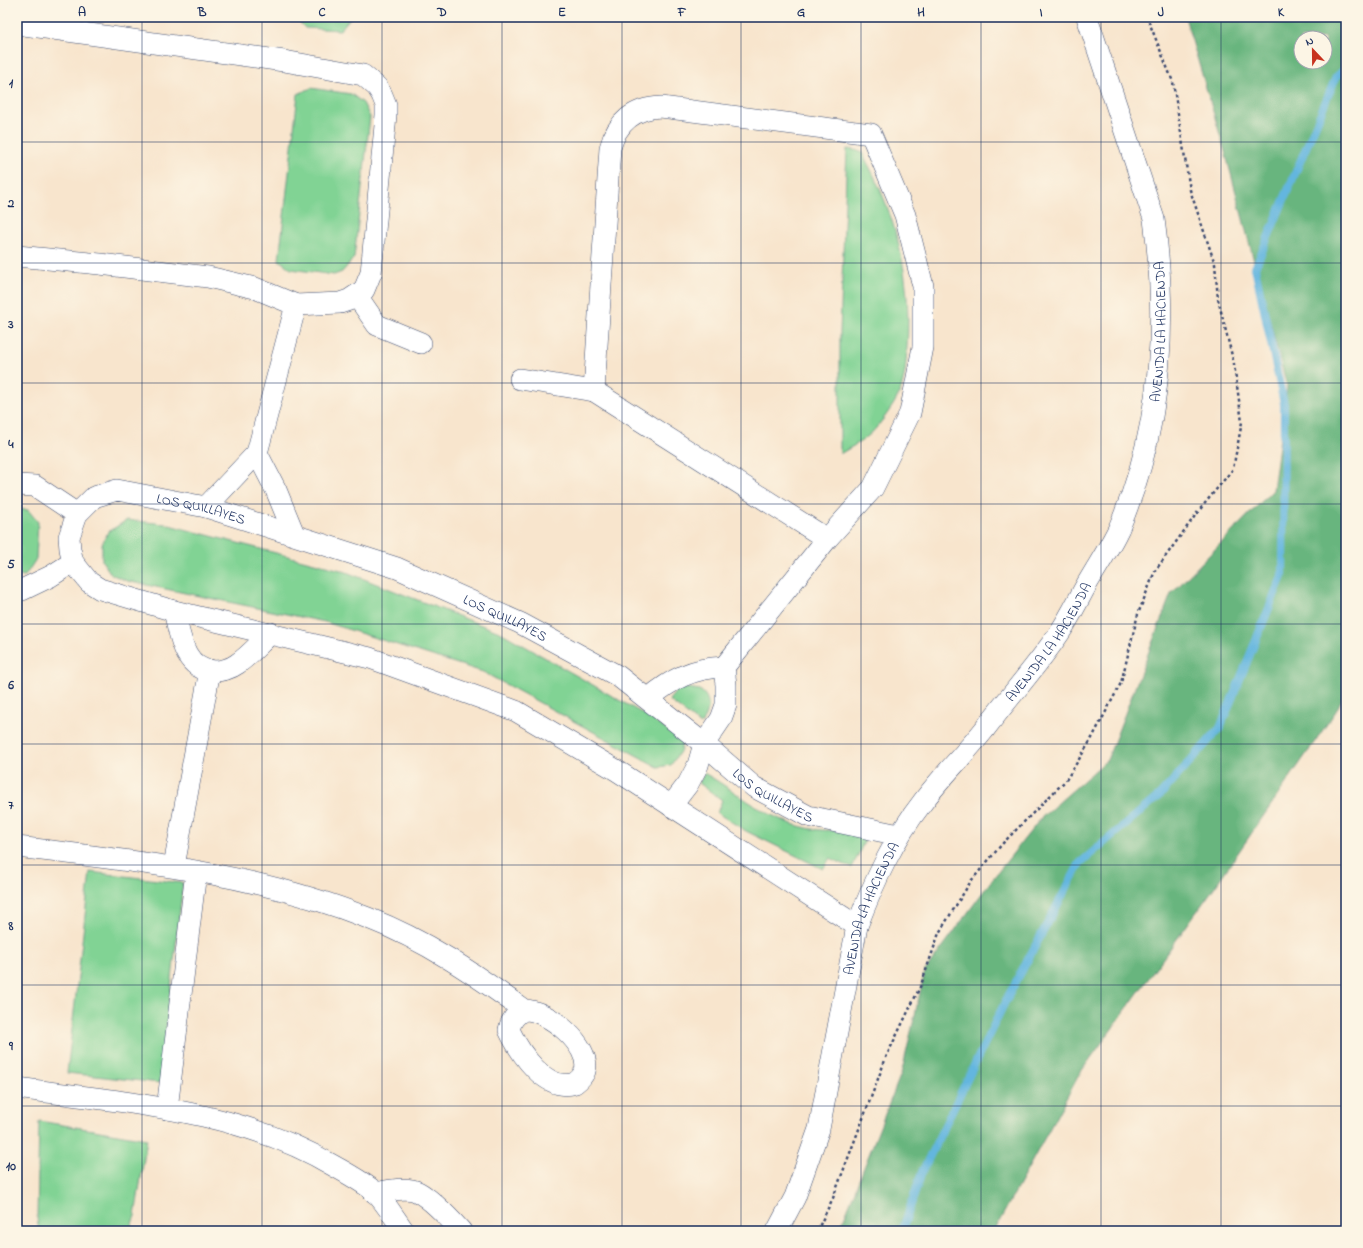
<svg xmlns="http://www.w3.org/2000/svg" width="1363" height="1248" font-family="'Indie Flower',sans-serif">
  <style>
    .green { fill: #81d394; stroke: #4e8179 }
    .forest { fill: #68b57e; stroke: #42726e; fill-rule: evenodd }
    .lines { fill: none; stroke-linecap: round; stroke-linejoin: round }
    .stream { stroke: #64b6df; stroke-width: 8 }
    .minor-casing { stroke: #3c4a6f; stroke-width: 22 }
    .path { stroke: #3c4a6f; stroke-width: 2.5; stroke-dasharray: 3 3; stroke-linecap: butt }
    .minor { stroke: #fff; stroke-width: 21 }
    .grid { fill: none; stroke: #1b2f5e; stroke-width: 1; stroke-opacity: 0.55 }
    .labels { text-anchor: middle; stroke-width: 3; stroke-linejoin: round; paint-order: stroke }
    .street-label { font-size: 14px; fill: #1b2f5e; stroke: #fcf5e5 }
    .neatline { fill: none; stroke: #1b2f5e; stroke-width: 1.5 }
    .grid-label { font-size: 13px; text-anchor: middle; font-weight: bold; fill: #1b2f5e }
  </style>
  <rect width="100%" height="100%" fill="#fcf5e5"/>
  <filter id="ink" filterUnits="userSpaceOnUse"><feTurbulence type="fractalNoise" baseFrequency=".025" numOctaves="2"/><feDisplacementMap in="SourceGraphic" scale="8" xChannelSelector="R" yChannelSelector="G"/><feConvolveMatrix kernelMatrix="1 2 1 2 8 2 1 2 1" color-interpolation-filters="sRGB"/></filter>
  <filter id="wash" filterUnits="userSpaceOnUse"><feTurbulence type="fractalNoise" baseFrequency=".012" numOctaves="4" result="noise"/><feDisplacementMap in="SourceGraphic" scale="16" xChannelSelector="R" yChannelSelector="G"/><feGaussianBlur stdDeviation="0.9" result="paint"/><feColorMatrix in="noise" values="0 0 0 0 0 0 0 0 0 0 0 0 0 0 0 0 0 1.4 0 .05"/><feComposite in="paint" operator="in"/></filter>
  <g filter="url(#wash)">
    <rect width="100%" height="100%" fill="#f8e5cd"/>
    <path class="green" d="M297 17H351L340 30 305 28 297 20Z
      M311 88 351 94 363 103 370 117 354 258 342 272 334 275 291 269 279 260 298 94Z
      M847 149 861 151C896 213 912 276 907 347 906 365 905 384 896 400 891 409 876 430 868 436 860 443 849 448 840 454V334Z
      M17 509 28 510 38 522 36 559 25 576 17 575Z
      M127 520 165 524 341 570 502 633 647 716 682 741 681 750 671 765 658 767 483 672 325 622 127 581 111 574 102 561V544L108 532Z
      M688 688C692 689 698 689 701 691 713 700 708 715 701 725L669 700 677 690Z
      M704 773C734 790 761 814 795 825 803 827 813 830 822 830 839 831 852 827 865 840L852 868 830 858 823 869 746 831 717 813 722 800 699 783Z
      M90 872 183 883 160 1083 67 1073Z
      M39 1121 147 1139 135 1216 129 1231H39L37 1218Z"/>
    <path class="forest" d="M1185 17H1346V690L1336 711 1211 892 1080 1073 994 1231H839L902 1071 925 971 991 881 1041 818 1107 760 1171 594 1273 490 1287 386 1226 155ZM1301 38H1325V62H1301Z"/>
    <g class="lines">
      <path class="stream" d="M902 1231 922 1172 1005 1002 1080 863 1161 794 1220 728 1283 574 1284 404 1255 268 1336 77 1346 68"/>
    </g>
  </g>
  <g filter="url(#ink)">
    <g class="lines">
      <g class="minor-casing">
        <g id="minor">
          <path d="M17 24 284 61 363 75 377 87 382 95 386 105V115L371 273 364 290 349 300 340 303 296 305 255 288 208 277 100 264 17 256"/>
          <path d="M357 296 377 325 421 343"/>
          <path d="M520 379 594 391"/>
          <path d="M257 453 296 305"/>
          <path d="M17 485 35 486 77 514"/>
          <path d="M206 507 257 453 276 490 294 534"/>
          <path d="M17 590H22L51 576 73 562"/>
          <path d="M174 611C180 634 183 669 213 671 222 671 230 669 237 664 249 656 260 643 271 633"/>
          <path d="M724 667 827 539 873 488 910 413 923 347V286L905 215 871 134 661 107C634 108 617 122 610 148L594 391 827 539"/>
          <path d="M648 699C672 679 692 668 724 667L726 685V705L721 719 704 744 698 765 688 784 671 806"/>
          <path d="M17 847C136 861 256 873 368 918 425 940 475 974 524 1010 547 1009 592 1046 585 1071 583 1076 579 1080 575 1083 546 1093 520 1053 509 1030 511 1020 515 1015 524 1010"/>
          <path d="M174 866 210 670"/>
          <path id="s1" d="M857 926 616 770 516 711 370 658 174 611 100 589 89 582 73 562 70 549 69 537 77 514 94 497 117 490 206 507 397 568 520 623 618 676 704 744 754 787 808 816 899 835"/>
          <path d="M17 1088C125 1103 239 1109 334 1166 348 1174 363 1182 375 1192 386 1203 395 1219 404 1231"/>
          <path d="M167 1109 196 872"/>
          <path d="M375 1193C386 1191 407 1186 418 1192 431 1199 451 1220 461 1231"/>
          <path id="s2" d="M777 1231 795 1197 819 1129 857 926C874 882 893 840 922 803 941 777 964 755 984 730 1009 697 1037 666 1060 632 1070 617 1078 600 1087 584 1098 565 1110 547 1119 528 1161 430 1168 323 1154 219L1087 17"/>
        </g>
      </g>
      <path class="path" d="M817 1231 833 1198 887 1055 921 985 939 933 971 881 1003 843 1066 780 1091 740 1121 683 1138 614 1155 571 1197 513 1233 469 1242 422 1234 364 1218 299 1215 264 1190 190 1173 82 1147 17"/>
      <use href="#minor" class="minor"/>
    </g>
  </g>
  <path class="grid" d="M142 17V1231M262 17V1231M382 17V1231M502 17V1231M622 17V1231M741 17V1231M861 17V1231M981 17V1231M1101 17V1231M1221 17V1231M17 142H1346M17 263H1346M17 383H1346M17 504H1346M17 624H1346M17 744H1346M17 865H1346M17 985H1346M17 1106H1346"/>
  <g class="labels">
    <g class="street-label">
      <text dy="5" stroke="none"><textPath href="#s2" startOffset="998">AVENIDA LA HACIENDA</textPath></text>
      <text dy="5" stroke="none"><textPath href="#s1" startOffset="1060">LOS QUILLAYES</textPath></text>
      <text dy="5" stroke="none"><textPath href="#s1" startOffset="1384">LOS QUILLAYES</textPath></text>
      <text dy="5" stroke="none"><textPath href="#s2" startOffset="662">AVENIDA LA HACIENDA</textPath></text>
      <text dy="5" stroke="none"><textPath href="#s1" startOffset="1707">LOS QUILLAYES</textPath></text>
      <text dy="5" stroke="none"><textPath href="#s2" startOffset="338">AVENIDA LA HACIENDA</textPath></text>
    </g>
  </g>
  <rect width="1363" height="1248" fill="none" stroke="#fcf5e5" stroke-width="44"/>
  <g transform="translate(1313 50) rotate(338)"><circle r="19" fill="#fcf5e5" stroke="#a2a6af"/>
  <path d="M0-3L7 15L0 10L-7 15Z" fill="#c8321e"/>
  <text y="-6" font-size="11" font-weight="bold" text-anchor="middle" fill="#1b2f5e">N</text>
  </g>
  <rect x="22" y="22" width="1319" height="1204" class="neatline"/>
  <g class="grid-label">
    <text x="82" y="16">A</text>
    <text x="202" y="16">B</text>
    <text x="322" y="16">C</text>
    <text x="442" y="16">D</text>
    <text x="562" y="16">E</text>
    <text x="682" y="16">F</text>
    <text x="801" y="16">G</text>
    <text x="921" y="16">H</text>
    <text x="1041" y="16">I</text>
    <text x="1161" y="16">J</text>
    <text x="1281" y="16">K</text>
    <text x="11" y="87">1</text>
    <text x="11" y="207">2</text>
    <text x="11" y="328">3</text>
    <text x="11" y="448">4</text>
    <text x="11" y="568">5</text>
    <text x="11" y="689">6</text>
    <text x="11" y="809">7</text>
    <text x="11" y="930">8</text>
    <text x="11" y="1050">9</text>
    <text x="11" y="1170">10</text>
  </g>
</svg>
